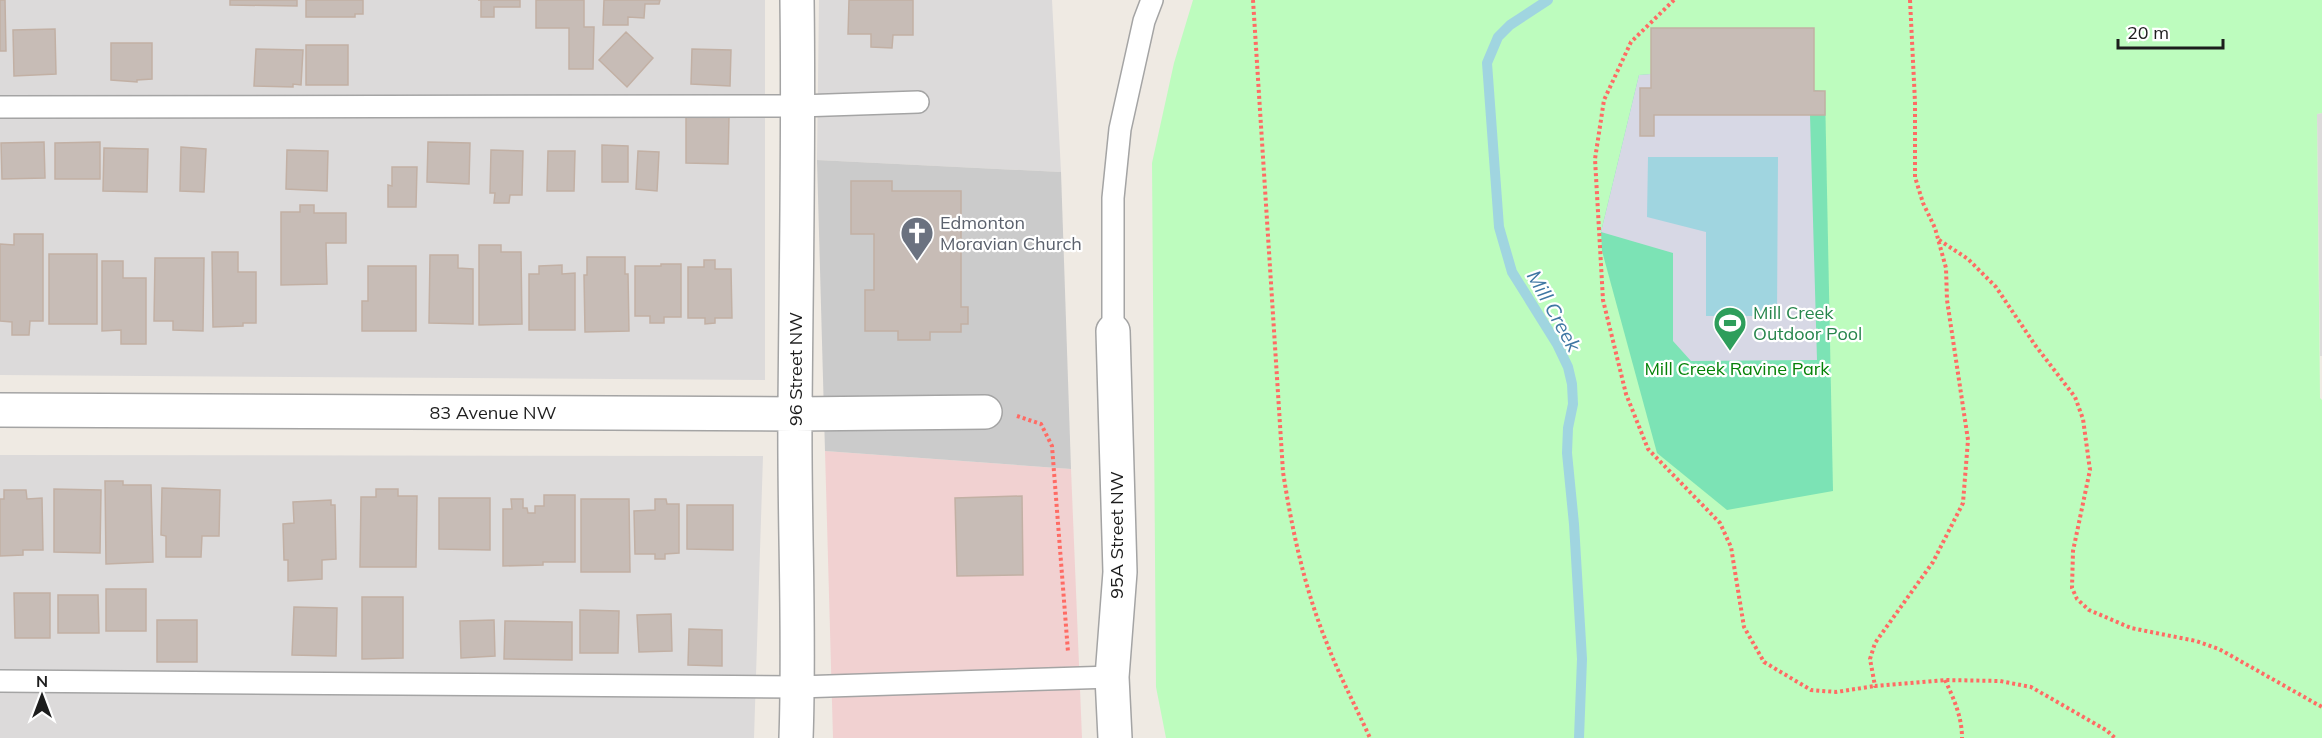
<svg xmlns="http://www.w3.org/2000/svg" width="2322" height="738" font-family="Mulish,sans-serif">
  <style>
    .residential { fill: #dcdada }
    .commercial { fill: #f1d1d1 }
    .religious { fill: #cbcbcb }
    .park { fill: #bdfcbe }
    .pitch { fill: #7ce3b5 }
    .plaza { fill: #d7d8e5; fill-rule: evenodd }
    .water { fill: #a0d5e0 }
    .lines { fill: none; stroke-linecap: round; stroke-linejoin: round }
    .stream { stroke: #a0d5e0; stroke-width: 10 }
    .building { fill: #c7bcb6; stroke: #c2b0a4; stroke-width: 1.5 }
    .lane-casing { stroke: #a4a4a4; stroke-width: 24 }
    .street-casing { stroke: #a4a4a4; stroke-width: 36 }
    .path { stroke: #ff6b64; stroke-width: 4; stroke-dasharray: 3 3; stroke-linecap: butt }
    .lane { stroke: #fff; stroke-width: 21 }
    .street { stroke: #fff; stroke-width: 33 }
    .labels { text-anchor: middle; stroke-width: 4.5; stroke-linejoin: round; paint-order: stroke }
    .worship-label { font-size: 18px; fill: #5b616d; stroke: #fff; text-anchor: start }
    .leisure-label { font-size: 18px; fill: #27864d; stroke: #fff; text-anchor: start }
    .street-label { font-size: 18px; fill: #1d1d1d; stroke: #fff }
    .park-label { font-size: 18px; fill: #058208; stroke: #fff }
    .water-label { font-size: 20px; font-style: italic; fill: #3f77a3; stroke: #fff }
  </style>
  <rect width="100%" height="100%" fill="#efeae3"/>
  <path class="residential" d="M0 0H765V380L0 375Z
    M819 0H1052L1061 172 817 160Z
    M2322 113V356H2320L2317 114Z
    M0 455 763 456 754 738H0Z"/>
  <path class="commercial" d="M825 451 1071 469 1082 738H833Z"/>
  <path class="religious" d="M817 160 1061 172 1071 469 825 451Z"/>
  <path class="park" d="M1193 0H2322V113L2317 114 2320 398 2322 400V738H1166L1156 687 1152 163 1174 63Z"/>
  <path class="pitch" d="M1651 74 1825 91 1833 491 1727 510 1657 453 1602 251 1601 232 1639 75Z"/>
  <path class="plaza" d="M1651 74V88H1640L1641 136H1654V115H1810L1817 360 1691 361 1673 341V253L1601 232 1639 75ZM1648 157 1777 316H1706V231Z"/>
  <path class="water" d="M1648 157H1778L1777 316H1706V232L1647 217Z"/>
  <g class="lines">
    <path class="stream" d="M1548 0 1510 25 1498 37 1487 63 1499 227 1512 272 1557 344 1568 367 1572 384 1573 404 1568 428 1567 453 1574 524 1582 659 1579 738"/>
  </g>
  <path class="building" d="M0 0H5L6 51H0Z
    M230 0H297V6L230 5Z
    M306 0H363V14H355V17H306Z
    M478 0H520V7H494V17H481V0Z
    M536 0H584V27H594L593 69H569V28H536Z
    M604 0H660L659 4H645L644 18 628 17V25H603Z
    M849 0H913V35H893L892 48 871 47V34H848Z
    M1651 28H1814V91H1825V115H1654V136H1640V88H1651Z
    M55 29 56 74 14 76 13 30Z
    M626 32 653 58 627 87 599 60Z
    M111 43H152V79L137 80V82L111 80Z
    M306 45H348V85H306Z
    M256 49 303 50 301 85 293 84V87L254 86Z
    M692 49 731 50 730 86 691 84Z
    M686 116 729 117 728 164 686 163Z
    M44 142 45 178 2 179 1 143Z
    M100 142V179H55V143Z
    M428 142 470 143 469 184 427 182Z
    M602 145 628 146V182H602Z
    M181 147 206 149 204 192 180 191Z
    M104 148 148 149 147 192 103 191Z
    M287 150 328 151 327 191 286 189Z
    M491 150 523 151 522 195H510L509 203H494L495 193H490Z
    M548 151H575L574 191H547Z
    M638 151 659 152 657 191 636 189Z
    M392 167H417L416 207H388V185L392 186Z
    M851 181H892V191H961V307H968V324H961V332H930V340H898V331H865V290H874V234H851Z
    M300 205H314V213H346V243H326L327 284 281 285V212H300Z
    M14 234H43V321H30L29 335H12V322L0 321V244L14 245Z
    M479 245H501V252H521L522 324 479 325Z
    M212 252H238V272H256V323H243V326L213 327Z
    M49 254H97V324H49Z
    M430 255H458V268L473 269V324L429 323Z
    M587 257H625V274H628L629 331 585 332 584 275H587Z
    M155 258H204L203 331 173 330V321H154Z
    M704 260H715V269H731L732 318H715V323L705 324V318H688V267H704Z
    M102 261H123V278H146V344H121V330L102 331Z
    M661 264H681V317H664V323H650V316H635V266H661Z
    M562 265V274L575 273V330H529V274H539V266Z
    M368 266H416V331H362V301H368Z
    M105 481H123V485H151L153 562 106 564Z
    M162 488 220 490 219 536H202L201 557H166V536L161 535Z
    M54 489 101 490 100 553 54 552Z
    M376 489H398V496H417L416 567H360L361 497H376Z
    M4 490H26L27 499 42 498 43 550H23V555L0 556V499H4Z
    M544 495H575V562H543V565L503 566V509H512L511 499H523V508H527L528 513H535V506H544Z
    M1022 496 1023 575 957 576 955 498Z
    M439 498H490V550L439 549Z
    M581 499H629L630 572H581Z
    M655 499H666L667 504H679V553L665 554V559H655V554H635L634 511 655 510Z
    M331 500V505H335L336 559 322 560V579L288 581V560H284L283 524 294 523 293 502Z
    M687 505H733V550L687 549Z
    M106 589H146V631H106Z
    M14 593H50V638H15Z
    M58 595H98L99 633H58Z
    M362 597H403V658L362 659Z
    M294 607 337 608 336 656 292 655Z
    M580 610 619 611 618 653H580Z
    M671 614 672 651 639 652 637 615Z
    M157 620H197V662H157Z
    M494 620 495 656 461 658 460 621Z
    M505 621 572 622V660L504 659Z
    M689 629 722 630V666L688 665Z"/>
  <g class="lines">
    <g class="lane-casing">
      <path id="lane" d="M0 107 799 106 918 102
        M1113 331V198L1120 129 1144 21 1152 0
        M0 681 798 687 1112 677"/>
    </g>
    <g class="street-casing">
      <path id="street" d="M1113 331 1120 572 1112 677 1115 738
        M0 410 795 414 985 412
        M796 738C800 629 794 521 795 412 796 275 799 137 797 0"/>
    </g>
    <path class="path" d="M1253 0 1283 472C1292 530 1305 591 1328 646 1340 677 1356 707 1370 738
      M1674 0 1631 42 1604 100 1595 159 1603 300 1626 394 1648 449 1720 523 1731 547 1744 627 1764 662 1811 690 1836 692 1875 686
      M1910 0 1915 102V177L1923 203 1935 228 1946 268 1947 300 1968 440 1963 503 1933 562 1875 643 1870 659 1875 686 1945 680 2000 681 2031 687 2106 730 2115 738
      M1939 240 1968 259 1996 287 2035 345 2075 397 2083 419 2090 470 2073 551 2072 588 2077 599 2089 610 2131 628 2196 641 2219 649 2322 707
      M1017 416 1041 424 1052 446 1068 652
      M1945 680C1954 699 1962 717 1962 738"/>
    <use href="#lane" class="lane"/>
    <use href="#street" class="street"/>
  </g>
  <defs>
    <g id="church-pin" transform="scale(1.725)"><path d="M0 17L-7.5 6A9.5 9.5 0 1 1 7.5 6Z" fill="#6b7280" stroke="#fff"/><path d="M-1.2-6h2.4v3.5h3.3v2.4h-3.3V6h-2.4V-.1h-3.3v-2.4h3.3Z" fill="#fff"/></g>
    <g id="stadium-pin" transform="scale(1.725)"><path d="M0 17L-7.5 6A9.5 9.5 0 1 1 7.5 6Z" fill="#2e9e5b" stroke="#fff"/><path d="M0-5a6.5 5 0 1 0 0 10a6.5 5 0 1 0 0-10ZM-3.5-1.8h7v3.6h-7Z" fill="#fff"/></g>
  </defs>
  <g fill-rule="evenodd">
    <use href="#church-pin" x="917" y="233"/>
    <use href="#stadium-pin" x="1730" y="323"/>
  </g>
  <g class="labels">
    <g class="worship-label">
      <text x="940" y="229">Edmonton<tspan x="940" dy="21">Moravian Church</tspan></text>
    </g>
    <g class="leisure-label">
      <text x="1753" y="319">Mill Creek<tspan x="1753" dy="21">Outdoor Pool</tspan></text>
    </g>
    <g class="street-label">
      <text transform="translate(796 369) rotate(-90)" y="6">96 Street NW</text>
      <text x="493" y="419">83 Avenue NW</text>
      <text transform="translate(1117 535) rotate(-90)" y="6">95A Street NW</text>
    </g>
    <g class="park-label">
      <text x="1737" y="375">Mill Creek Ravine Park</text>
    </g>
    <g class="water-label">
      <text transform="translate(1554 311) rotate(61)" y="7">Mill Creek</text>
    </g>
  </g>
  <g transform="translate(42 696)" stroke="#ffffff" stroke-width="4.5" paint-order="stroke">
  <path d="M0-4.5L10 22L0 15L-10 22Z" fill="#1d1d1d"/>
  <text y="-9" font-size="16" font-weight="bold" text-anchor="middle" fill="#1d1d1d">N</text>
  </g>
  <path d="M2118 39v9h105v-9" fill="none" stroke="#1d1d1d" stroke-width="3"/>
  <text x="2127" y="39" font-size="18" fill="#1d1d1d" stroke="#ffffff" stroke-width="4.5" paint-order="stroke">20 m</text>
</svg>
